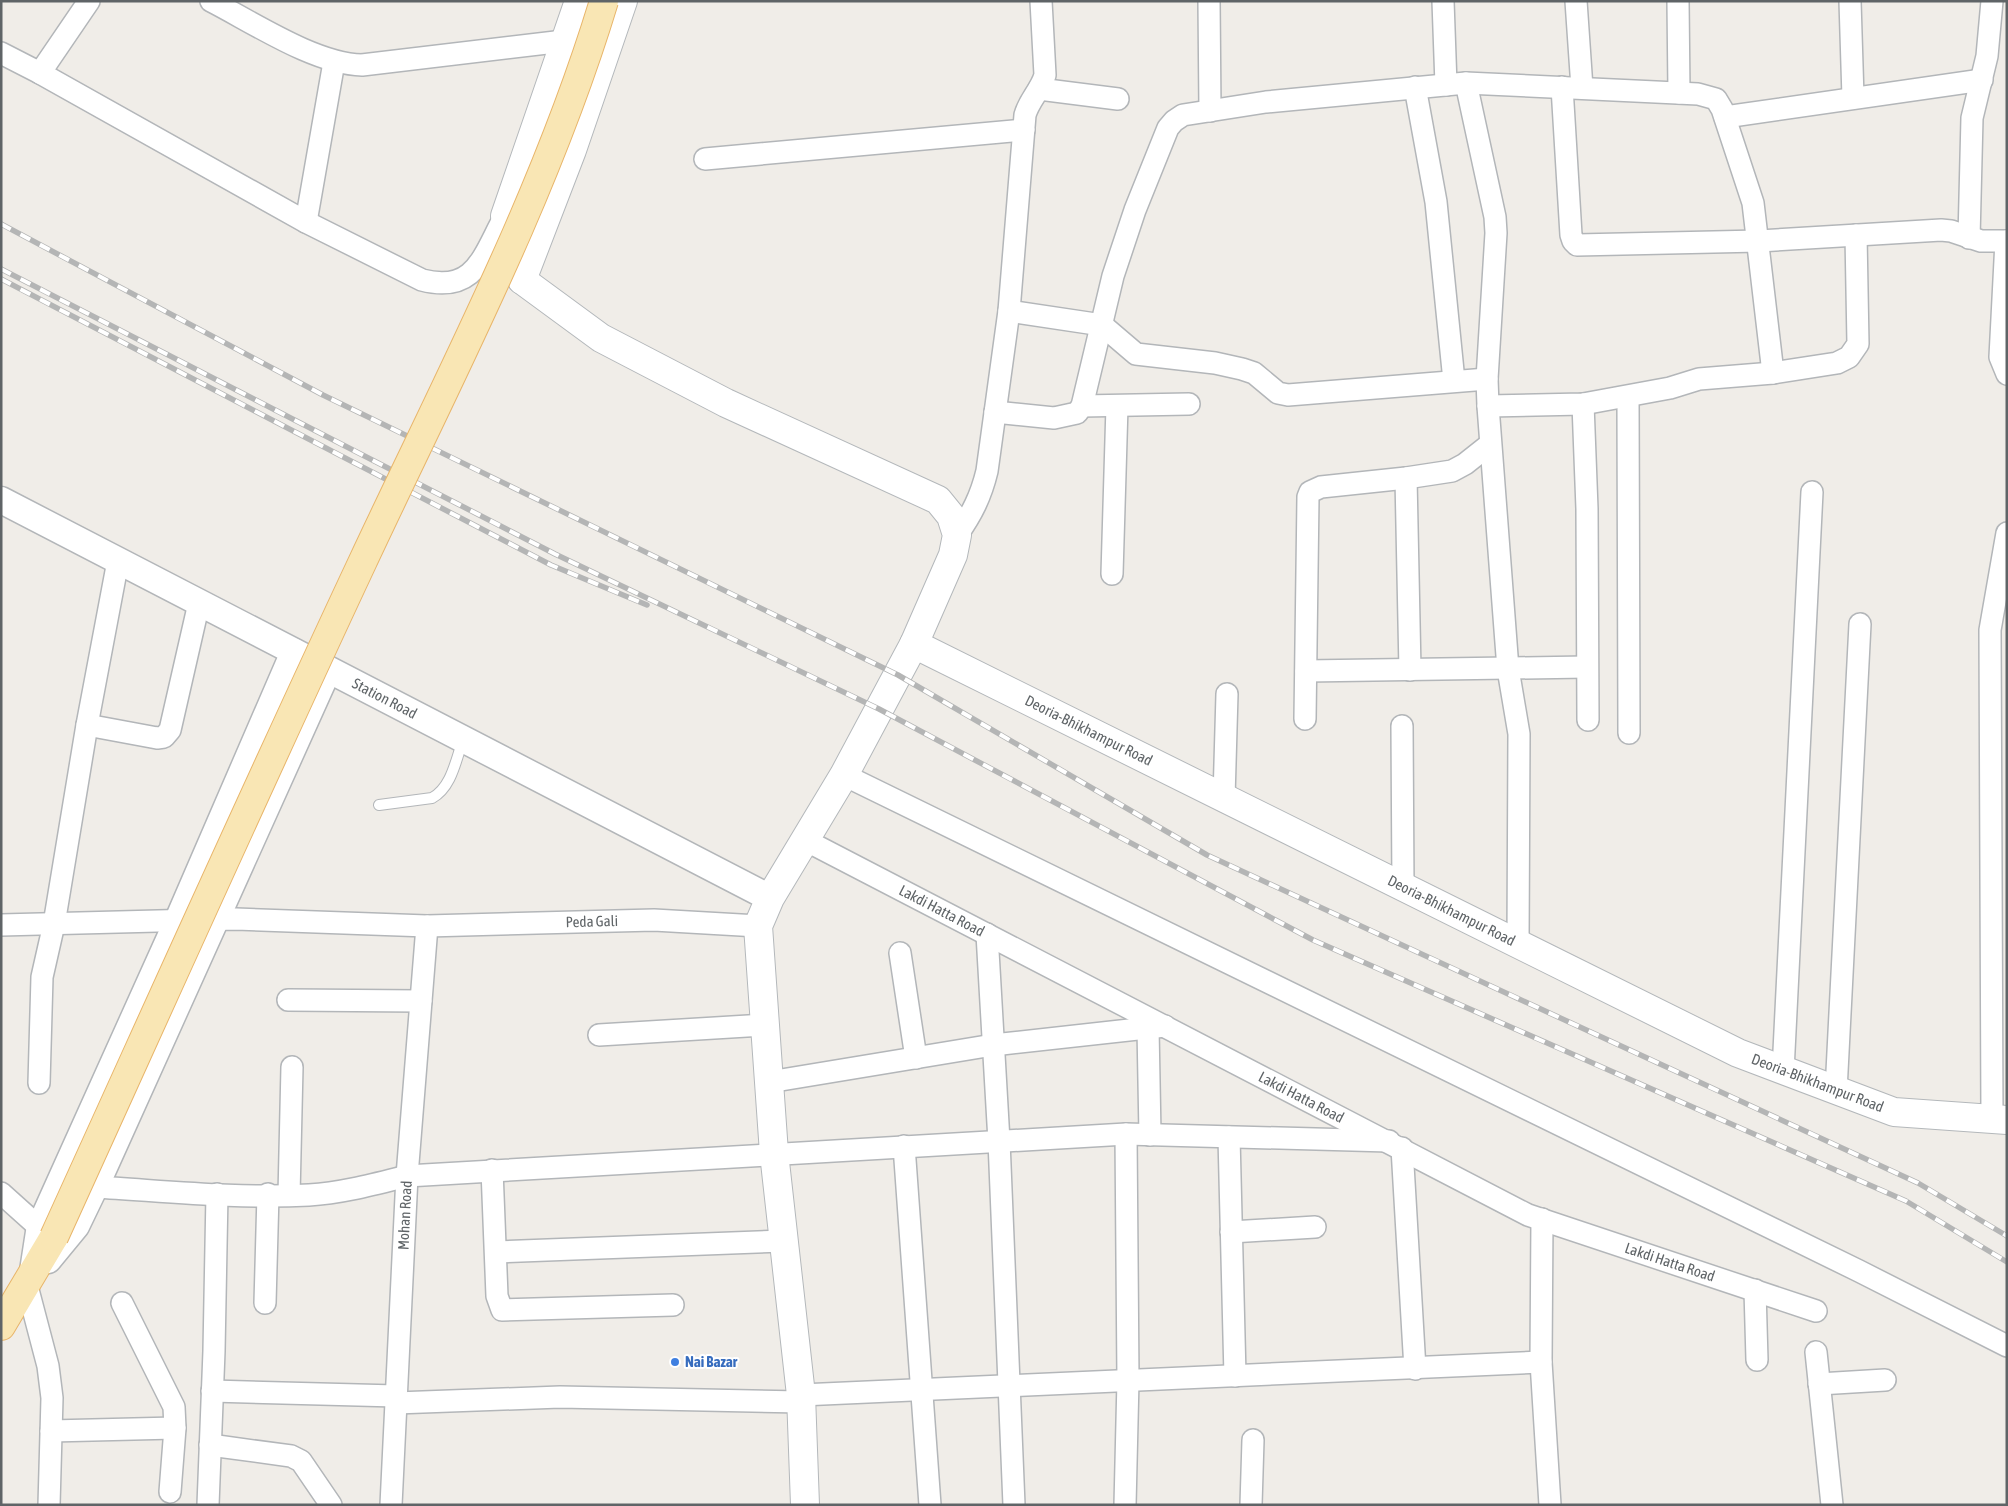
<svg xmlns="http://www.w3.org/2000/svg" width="2008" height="1506" font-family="'Asap Condensed',sans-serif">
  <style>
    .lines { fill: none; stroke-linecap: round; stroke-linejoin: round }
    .service-casing { stroke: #b3b6b9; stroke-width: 12 }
    .minor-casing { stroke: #b3b6b9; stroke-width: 24 }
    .tertiary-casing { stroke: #b3b6b9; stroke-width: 29 }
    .secondary-casing { stroke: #b4b8bb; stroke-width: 30 }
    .primary-casing { stroke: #e8b56a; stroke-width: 30 }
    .service { stroke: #fff; stroke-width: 10 }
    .minor { stroke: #fff; stroke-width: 21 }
    .tertiary { stroke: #fff; stroke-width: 26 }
    .secondary { stroke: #fff; stroke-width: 28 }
    .primary { stroke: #f9e6b4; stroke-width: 28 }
    .rail-casing { stroke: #b4b5b5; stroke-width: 5.5 }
    .rail { stroke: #fff; stroke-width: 4; stroke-dasharray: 11; stroke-linecap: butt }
    .primary-bridge-casing { stroke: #e8b56a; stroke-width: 30; stroke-linecap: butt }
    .primary-bridge { stroke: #f9e6b4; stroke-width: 28 }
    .shop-dot { fill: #3f7fe0; stroke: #fff; stroke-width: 2 }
    .labels { text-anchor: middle; stroke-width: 4; stroke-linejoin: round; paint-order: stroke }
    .street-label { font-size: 15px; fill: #5f6467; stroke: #fff }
    .shop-label { font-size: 15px; font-weight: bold; fill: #366cbe; stroke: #fff; text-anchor: start }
  </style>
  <rect width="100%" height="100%" fill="#f0ede8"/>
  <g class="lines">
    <g class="service-casing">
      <path id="service" d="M379 805 432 798C452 787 456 759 463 740"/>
    </g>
    <g class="minor-casing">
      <g id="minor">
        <path d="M211 1C254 23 315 64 362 65L564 41"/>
        <path d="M1209 1 1210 111"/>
        <path d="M1443 1 1446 85"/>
        <path d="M1576 1 1582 88"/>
        <path d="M1678 1 1679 93"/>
        <path d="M1850 1 1853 98"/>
        <path d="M1 53 40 73 306 222 422 280C476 294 483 255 505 216"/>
        <path d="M40 73 89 1"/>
        <path d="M1466 83 1495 217 1496 233 1487 379 1488 406 1508 669 1519 734 1518 944"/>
        <path d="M1415 87 1436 202 1454 381"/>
        <path d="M1562 87 1571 235 1573 241 1577 245 1759 241 1941 230 1951 231 1981 241H2007"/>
        <path d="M1039 89 1118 99"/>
        <path d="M1725 117 1982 80"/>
        <path d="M705 159 1024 130"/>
        <path d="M306 222 334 62"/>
        <path d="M1969 238 1972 118 1987 56 1992 1"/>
        <path d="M2006 241 2000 357 2007 374"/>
        <path d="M1009 311 1102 325 1136 354 1215 363 1242 369 1254 373 1278 393 1288 395 1487 379"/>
        <path d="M1628 397 1629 733"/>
        <path d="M1583 404 1587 509 1588 720"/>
        <path d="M1082 406 1189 404"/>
        <path d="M1488 406 1583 404 1670 388 1699 379 1773 373 1837 363 1849 357 1858 344 1856 235"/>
        <path d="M995 412 1054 418 1077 413 1082 406 1113 276 1135 210 1168 128 1174 121 1183 115 1266 102 1466 83 1698 94 1716 99 1722 109 1753 203 1773 373"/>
        <path d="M1406 478 1410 670"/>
        <path d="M957 535C972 514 981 496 987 471L1009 311 1025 115C1029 100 1041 90 1045 75L1041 1"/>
        <path d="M1112 574 1117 406"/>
        <path d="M1306 671 1587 667"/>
        <path d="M1305 719 1308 497 1310 492 1321 487 1406 478 1452 471 1465 464 1489 445"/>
        <path d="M87 725 157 738 164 737 170 730 199 603"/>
        <path d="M1402 726 1403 887"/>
        <path d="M844 775 1859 1271 2007 1346"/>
        <path d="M1224 798 1227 694"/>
        <path id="s1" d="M805 840 1528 1215 1816 1311"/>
        <path id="s2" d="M1 925 236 919 427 926 654 920 758 926"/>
        <path d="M987 934 999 1141 1014 1505"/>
        <path d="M900 953 916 1058"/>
        <path d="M288 1000 421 1001"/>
        <path d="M1148 1028 1150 1135"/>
        <path d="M599 1035 765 1025"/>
        <path d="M1783 1071 1812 492"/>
        <path d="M769 1082 993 1045 1165 1026"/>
        <path d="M39 1083 42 977 54 924 87 725 118 561"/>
        <path d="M1836 1091 1860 624"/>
        <path d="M1992 1119 1990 630 2007 533"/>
        <path d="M1229 1137 1235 1376"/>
        <path d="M904 1146 930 1505"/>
        <path d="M1402 1148 1415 1369"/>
        <path d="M492 1170 497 1296 502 1310 673 1305"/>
        <path d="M95 1187C165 1191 238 1199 309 1195 342 1193 375 1184 407 1176L1126 1134 1389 1141"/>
        <path d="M1 1193 40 1228"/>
        <path d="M289 1195 292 1067"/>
        <path d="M1542 1219 1541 1362 1550 1505"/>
        <path d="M1231 1232 1315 1227"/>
        <path d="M496 1252 784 1241"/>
        <path d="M27 1286 48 1366 52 1398 49 1505"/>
        <path d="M1755 1290 1757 1360"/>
        <path d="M122 1303 174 1407 175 1428 170 1492"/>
        <path d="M265 1303 268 1194"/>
        <path d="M1816 1352 1832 1505"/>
        <path d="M1819 1384 1885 1380"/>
        <path d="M212 1391 396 1396"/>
        <path d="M801 1395 1541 1362"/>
        <path d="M396 1403 560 1397 801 1402"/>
        <path d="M51 1431 175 1428"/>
        <path d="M210 1445 291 1456 301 1461 331 1505"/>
        <path d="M208 1505 214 1351 217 1194"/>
        <path id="s3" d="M391 1505 407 1176 427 926"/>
        <path d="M1125 1505 1128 1380 1126 1134"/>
        <path d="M1251 1505 1253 1440"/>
      </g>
    </g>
    <g class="tertiary-casing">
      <g id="tertiary">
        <path id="s4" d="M1 500 770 898"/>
        <path d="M48 1260 76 1226 101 1174 328 670"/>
        <path d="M33 1271 39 1232 46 1213 178 920 294 652"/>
      </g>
    </g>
    <g class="secondary-casing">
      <g id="secondary">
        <path d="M579 1 505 216 507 234 522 280 601 338 726 403 938 500 951 516 957 535 953 555 914 644 844 775 770 898 758 926 774 1153 801 1395 805 1505"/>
        <path d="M522 280 572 150 623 1"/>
        <path id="s5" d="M914 644 1738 1053 1894 1112 2007 1120"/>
      </g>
    </g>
    <g class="primary-casing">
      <path id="primary" d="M1 1326 54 1237"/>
    </g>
    <use href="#service" class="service"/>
    <use href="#minor" class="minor"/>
    <use href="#tertiary" class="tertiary"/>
    <use href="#secondary" class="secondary"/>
    <use href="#primary" class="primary"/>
    <g class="rail-casing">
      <path id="rail" d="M1 224 323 395 898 675 1207 855 1918 1183 2007 1236
        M1 269 555 554 879 709 1313 940 1906 1201 2007 1262
        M1 279 551 565 647 605"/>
    </g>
    <use href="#rail" class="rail"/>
    <g class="primary-bridge-casing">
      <path id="primary-bridge" d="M54 1237C156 1013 257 787 362 563 448 379 545 196 604 1"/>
    </g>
    <use href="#primary-bridge" class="primary-bridge"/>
  </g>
  <circle class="shop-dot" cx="675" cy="1362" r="5"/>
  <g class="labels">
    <g class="street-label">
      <text dy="5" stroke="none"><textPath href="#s4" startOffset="432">Station Road</textPath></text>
      <text dy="5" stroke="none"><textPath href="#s5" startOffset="195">Deoria-Bhikhampur Road</textPath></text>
      <text dy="5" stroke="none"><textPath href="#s1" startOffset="154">Lakdi Hatta Road</textPath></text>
      <text dy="5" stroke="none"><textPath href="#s5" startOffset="600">Deoria-Bhikhampur Road</textPath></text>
      <text dy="5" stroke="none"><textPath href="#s2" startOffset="591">Peda Gali</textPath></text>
      <text dy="5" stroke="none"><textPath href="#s5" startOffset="1005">Deoria-Bhikhampur Road</textPath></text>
      <text dy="5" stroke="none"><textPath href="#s1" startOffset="559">Lakdi Hatta Road</textPath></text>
      <text dy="5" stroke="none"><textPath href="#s3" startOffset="290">Mohan Road</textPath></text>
      <text dy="5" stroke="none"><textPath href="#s1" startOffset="964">Lakdi Hatta Road</textPath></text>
    </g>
    <g class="shop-label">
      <text x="685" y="1367">Nai Bazar</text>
    </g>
  </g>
  <rect width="2008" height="1506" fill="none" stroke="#5f6467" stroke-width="5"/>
</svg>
